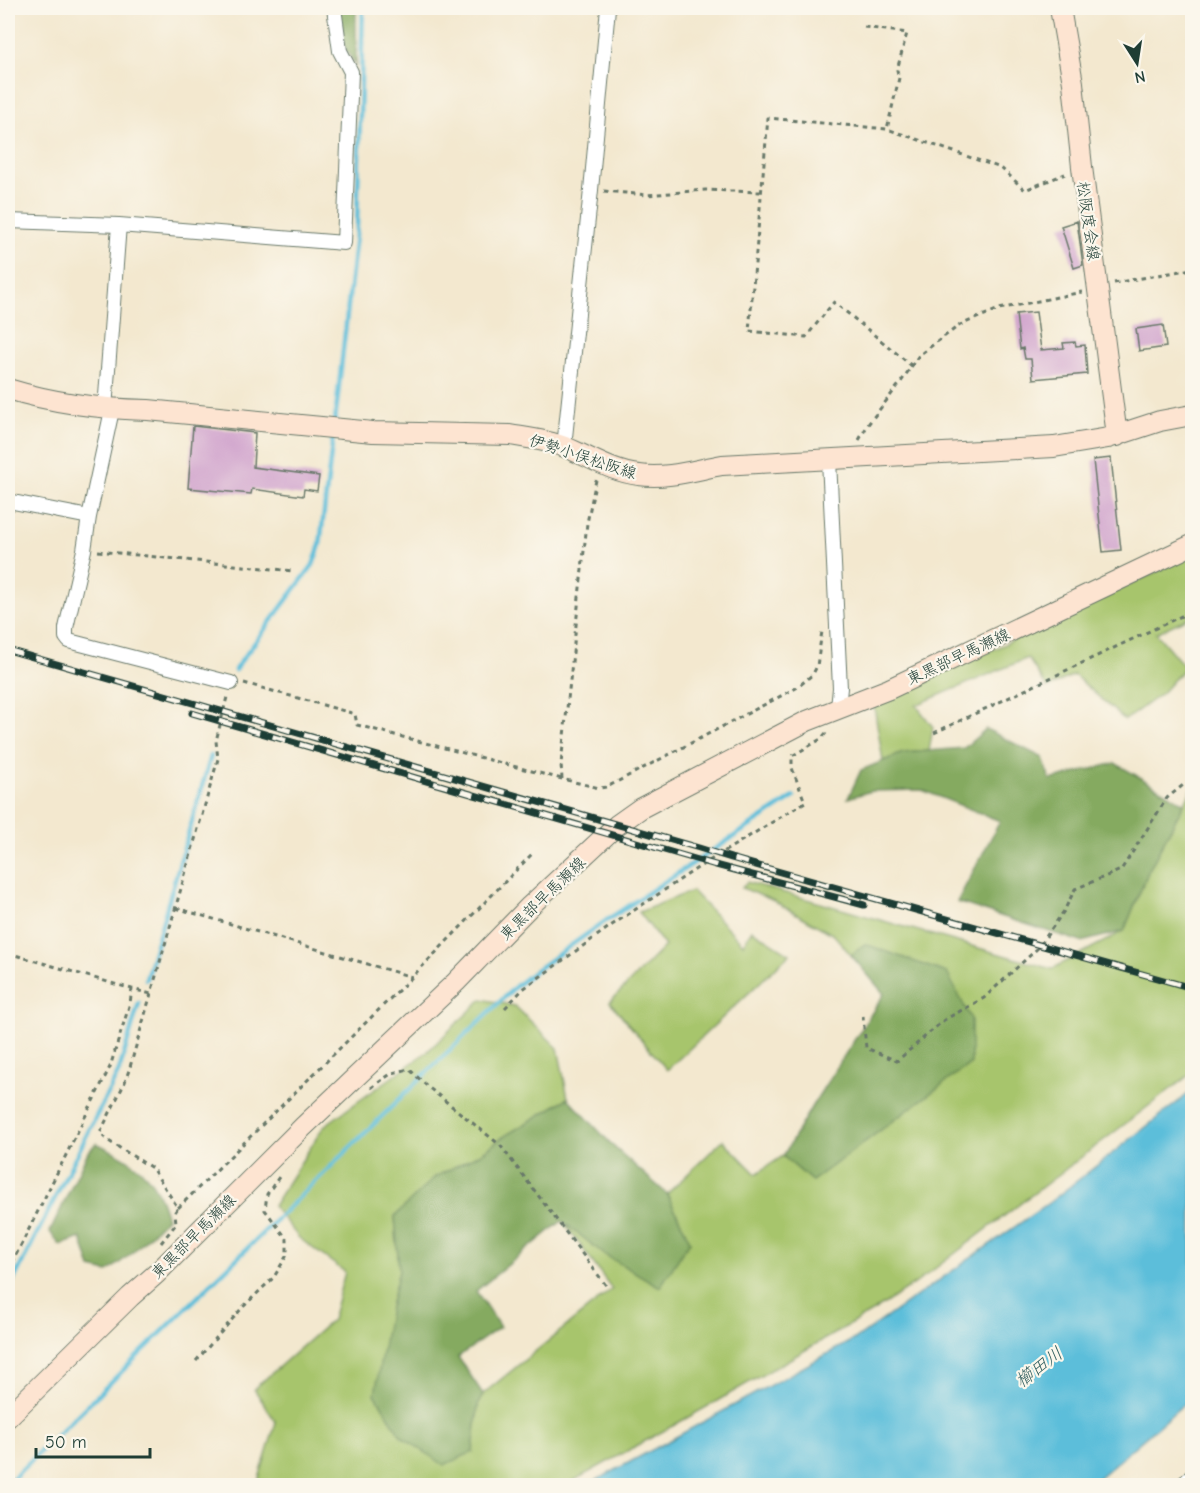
<svg xmlns="http://www.w3.org/2000/svg" width="1200" height="1493" font-family="'Comic Neue','Klee One',sans-serif">
  <style>
    .green { fill: #a7c56c; stroke: #638150; stroke-width: 1.5 }
    .forest { fill: #85aa60; stroke: #52744a; stroke-width: 1.5 }
    .water { fill: #5bbeda; stroke: #3d7e87; stroke-width: 1.5 }
    .lines { fill: none; stroke-linecap: round; stroke-linejoin: round }
    .stream { stroke: #5bbeda; stroke-width: 4.5 }
    .building { fill: #d1a5cd }
    .street-casing { stroke: #69796a; stroke-width: 16 }
    .secondary-casing { stroke: #69796a; stroke-width: 22 }
    .path { stroke: #69796a; stroke-width: 3; stroke-dasharray: 4.5 4.5; stroke-linecap: butt }
    .street { stroke: #fff; stroke-width: 14 }
    .secondary { stroke: #fde4d1; stroke-width: 20 }
    .rail-casing { stroke: #1f3d34; stroke-width: 7 }
    .rail { stroke: #fbf7ec; stroke-width: 4.5; stroke-dasharray: 14; stroke-linecap: butt }
    .labels { text-anchor: middle; stroke-width: 4.5; stroke-linejoin: round; paint-order: stroke }
    .street-label { font-size: 16px; fill: #1f3d34; stroke: #fbf7ec }
    .water-label { font-size: 18px; font-style: italic; fill: #2e5d5e; stroke: #fbf7ec }
  </style>
  <rect width="100%" height="100%" fill="#fbf7ec"/>
  <filter id="ink" filterUnits="userSpaceOnUse"><feTurbulence type="fractalNoise" baseFrequency=".0167" numOctaves="2"/><feDisplacementMap in="SourceGraphic" scale="12" xChannelSelector="R" yChannelSelector="G"/><feConvolveMatrix kernelMatrix="1 2 1 2 8 2 1 2 1" color-interpolation-filters="sRGB"/></filter>
  <filter id="wash" filterUnits="userSpaceOnUse"><feTurbulence type="fractalNoise" baseFrequency=".008" numOctaves="4" result="noise"/><feDisplacementMap in="SourceGraphic" scale="24" xChannelSelector="R" yChannelSelector="G"/><feGaussianBlur stdDeviation="1.35" result="paint"/><feColorMatrix in="noise" values="0 0 0 0 0 0 0 0 0 0 0 0 0 0 0 0 0 1.4 0 .05"/><feComposite in="paint" operator="in"/></filter>
  <g filter="url(#wash)">
    <rect width="100%" height="100%" fill="#f3e8cf"/>
    <path class="green" d="M1192 555V616L1156 633 1185 667 1162 693 1125 720 1074 675 1047 688 1028 658 916 705 933 727 929 751 903 753 883 761 874 706Z
      M1192 789V1073L916 1283 875 1310 703 1409 566 1485H257L276 1422 254 1389 332 1320 345 1272 299 1238 273 1206 324 1126 427 1052 482 999 515 1006 558 1048 568 1098 503 1137 483 1152 435 1177 395 1216 399 1271 390 1307 473 1452 478 1405 483 1394 612 1289 562 1220 605 1255 690 1241 667 1194 723 1140 756 1174 783 1156 812 1181 971 1063 865 944 851 955 834 935 772 900 742 888 747 882 1052 969 1124 931 1148 872Z
      M692 891 743 944 752 930 790 954 667 1070 610 1002 665 946 639 912Z"/>
    <path class="forest" d="M339 8H356V65L345 49Z
      M986 729 1043 758 1050 780 1115 763 1184 803 1148 872 1124 931 1081 942 957 902 1000 821 922 790 871 791 848 798 861 770 903 753 964 748Z
      M865 944 947 973 971 1019V1063L812 1181 783 1156 812 1106 884 994 851 955Z
      M568 1098 615 1148 667 1194 690 1241 660 1287 605 1255 562 1221 476 1291 500 1327 458 1357 483 1394 478 1405 473 1452 444 1465 401 1436 375 1394 390 1307 399 1271 395 1216 435 1177 483 1152 503 1137Z
      M96 1143C120 1154 144 1166 157 1191 161 1199 164 1209 167 1218L132 1253 108 1272 91 1268 81 1238 60 1245 50 1232 87 1154Z"/>
    <path class="water" d="M1192 1091V1397L1090 1485H588L860 1336 1050 1202Z"/>
    <g class="lines">
      <path class="stream" d="M335 421 357 226 363 8
        M235 670 238 665 313 565 320 545 333 436
        M146 979 211 756
        M8 1291 119 1071 139 1003
        M8 1483 420 1079 516 986 536 970 607 920 794 797"/>
    </g>
    <g id="blocks">
      <path class="building" d="M1077 221 1083 265 1074 268 1061 226Z
        M1036 312 1041 350 1064 348 1063 343 1075 342 1076 346 1085 345 1087 374 1033 379 1031 359H1025L1023 348 1020 349 1016 314Z
        M1163 325 1166 347 1139 351 1136 329Z
        M193 426 255 433 253 467 319 476 317 491 304 489 303 496 252 489 251 494 188 488Z
        M1111 458 1121 550 1103 552 1093 460Z"/>
    </g>
  </g>
  <g filter="url(#ink)">
    <use href="#blocks" fill-opacity="0" stroke="#69796a" stroke-width="1.5"/>
    <g class="lines">
      <g class="street-casing">
        <path id="street" d="M8 221 119 225 344 243 351 72 340 51 334 8
          M105 409 119 225
          M564 447 591 190 608 8
          M829 460 840 688 838 708
          M8 501 89 517 112 410
          M89 517 84 550 66 628V637L69 641 231 683
          M1181 1486 1192 1476"/>
      </g>
      <g class="secondary-casing">
        <path id="secondary" d="M1060 8 1073 83 1082 167 1117 436
          M8 389C54 403 100 409 148 410L373 432 510 435C528 438 547 440 565 447 590 457 612 472 639 475 668 479 694 470 722 465L1054 447 1108 438 1160 421 1192 415
          M8 1417 130 1297 156 1274 303 1127 456 982 530 906 617 825 641 808 807 721 889 689 1192 545"/>
      </g>
      <path class="path" d="M864 27 907 33 897 70 899 78 887 129
        M604 191 647 195 705 190 760 192
        M1114 283 1192 269
        M912 366 834 302 806 337 749 331 768 118 887 129 1001 168 1025 190 1065 174
        M859 440 869 423 901 382 919 355 960 325 999 309 1082 292
        M596 480 587 523 561 764 562 779 599 788 607 787 798 687 813 674 817 666 822 631
        M98 551 293 571
        M244 683 355 714 357 725 562 779
        M934 733 1192 611
        M176 908 412 977
        M8 953 132 989
        M505 1008 523 989 612 925 699 867 805 802 792 768V756L821 739 826 733
        M863 1016 866 1048 897 1061 944 1020 984 998 1038 948 1064 911 1075 889 1121 870 1167 798 1192 778
        M371 1088 392 1073 409 1069 428 1087 500 1145 608 1288
        M178 1208 412 977 532 854
        M161 1243 176 1224 175 1212 178 1208 152 1168 107 1140 100 1133 125 1082 130 1067 218 759 216 741 227 697
        M8 1271 110 1067 130 1003 132 989 151 994
        M196 1361 242 1308 274 1277 287 1255V1239L265 1210 267 1194 279 1177"/>
      <use href="#street" class="street"/>
      <use href="#secondary" class="secondary"/>
      <g class="rail-casing">
        <path id="rail" d="M8 650 699 848 731 858 1192 988
          M192 713 719 866 864 905"/>
      </g>
      <use href="#rail" class="rail"/>
    </g>
  </g>
  <g class="labels">
    <g class="street-label">
      <text transform="translate(1089 221) rotate(82)" y="6">松阪度会線</text>
      <text transform="translate(583 456) rotate(18)" y="6">伊勢小俣松阪線</text>
      <text transform="translate(958 656) rotate(-25)" y="6">東黒部早馬瀬線</text>
      <text transform="translate(542 898) rotate(-44)" y="6">東黒部早馬瀬線</text>
      <text transform="translate(193 1236) rotate(-45)" y="6">東黒部早馬瀬線</text>
    </g>
    <g class="water-label">
      <text transform="translate(1039 1367) rotate(-37)" y="6">櫛田川</text>
    </g>
  </g>
  <rect width="1200" height="1493" fill="none" stroke="#fbf7ec" stroke-width="30"/>
  <g transform="translate(1137 63) rotate(168)" stroke="#fbf7ec" stroke-width="4.5" paint-order="stroke">
  <path d="M0-4.5L10 22L0 15L-10 22Z" fill="#1f3d34"/>
  <text y="-9" font-size="16" font-weight="bold" text-anchor="middle" fill="#1f3d34">N</text>
  </g>
  <path d="M36 1448v9h114v-9" fill="none" stroke="#1f3d34" stroke-width="3"/>
  <text x="45" y="1448" font-size="18" fill="#1f3d34" stroke="#fbf7ec" stroke-width="4.5" paint-order="stroke">50 m</text>
</svg>
